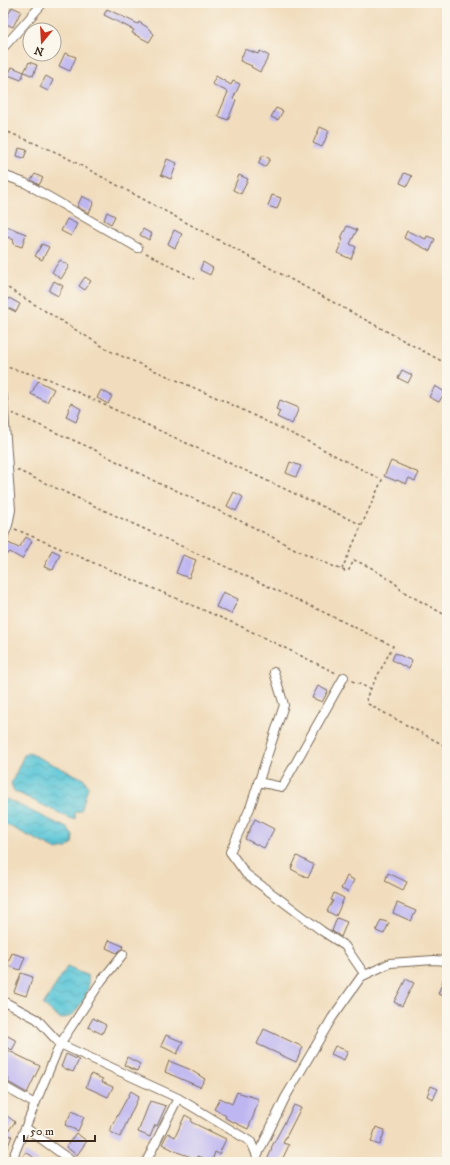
<svg xmlns="http://www.w3.org/2000/svg" width="450" height="1165" font-family="'IM FELL DW Pica',serif">
  <style>
    .water { fill: url(#water-waves); stroke: #4c787b }
    .building { fill: #beb6f1 }
    .lines { fill: none; stroke-linecap: round; stroke-linejoin: round }
    .street-casing { stroke: #7b6956; stroke-width: 10 }
    .path { stroke: #7b6956; stroke-width: 1.5; stroke-dasharray: 3 3; stroke-linecap: butt }
    .street { stroke: #fff; stroke-width: 8 }
  </style>
  <defs>
    <pattern id="water-waves" width="16" height="10" patternUnits="userSpaceOnUse"><rect width="16" height="10" fill="#5dc7d8"/><path d="M0 5q4-4 8 0t8 0" fill="none" stroke="#4ea2af"/></pattern>
  </defs>
  <rect width="100%" height="100%" fill="#fbf7ec"/>
  <filter id="ink" filterUnits="userSpaceOnUse"><feTurbulence type="fractalNoise" baseFrequency=".025" numOctaves="2"/><feDisplacementMap in="SourceGraphic" scale="8" xChannelSelector="R" yChannelSelector="G"/><feConvolveMatrix kernelMatrix="1 2 1 2 8 2 1 2 1" color-interpolation-filters="sRGB"/></filter>
  <filter id="wash" filterUnits="userSpaceOnUse"><feTurbulence type="fractalNoise" baseFrequency=".012" numOctaves="4" result="noise"/><feDisplacementMap in="SourceGraphic" scale="16" xChannelSelector="R" yChannelSelector="G"/><feGaussianBlur stdDeviation="0.9" result="paint"/><feColorMatrix in="noise" values="0 0 0 0 0 0 0 0 0 0 0 0 0 0 0 0 0 1.4 0 .05"/><feComposite in="paint" operator="in"/></filter>
  <g filter="url(#wash)">
    <rect width="100%" height="100%" fill="#f1ddbd"/>
    <path class="water" d="M29 753 84 779 88 787 81 811 75 812V819L69 818 14 791 11 784 24 755Z
      M6 799 67 828 73 836 72 844 66 848 57 850 3 823V800Z
      M67 967 88 976C91 993 81 1004 72 1016L60 1019 43 1005Z"/>
    <g id="blocks">
      <path class="building" d="M12 7 21 11 13 27 4 23Z
        M107 9 138 24 139 22 147 27 154 34 149 42 132 33 134 30 104 15Z
        M245 49 258 54 260 51 269 56 260 72 251 67 252 66 240 61Z
        M65 53 76 57 70 71 59 66Z
        M29 62 37 65 33 76 24 72Z
        M12 67 24 72 21 80 8 75Z
        M46 76 53 80 48 91 40 87Z
        M216 76 231 85 233 81 240 84 233 99 236 100 228 120 218 116 228 92 212 84Z
        M276 108 283 111 278 120 271 117Z
        M320 127 329 131 322 147 313 143Z
        M19 148 27 150 24 158 17 156Z
        M263 155 270 159 265 167 258 163Z
        M167 159 177 163 171 179 161 175Z
        M404 173 412 176 407 186 400 183Z
        M35 174 43 178 39 185 31 180Z
        M239 175 248 179 241 194 233 190Z
        M272 195 281 198 277 209 268 206Z
        M82 196 94 202 89 213 77 207Z
        M107 212 115 216 111 224 104 220Z
        M67 219 77 224 71 236 61 231Z
        M6 226 26 234 22 247 13 244 14 240 3 235Z
        M347 226 357 230 350 244 356 247 351 259 337 253 343 239 341 238Z
        M143 229 152 234 149 240 140 235Z
        M174 230 182 234 175 248 168 244Z
        M407 231 426 239 427 236 435 239 430 251 404 238Z
        M42 244 49 247 42 260 35 256Z
        M60 260 69 266 61 279 52 272Z
        M203 262 213 268 210 275 200 270Z
        M85 277 91 281 85 290 79 286Z
        M54 281 63 286 58 296 49 291Z
        M9 298 20 304 16 312 4 306Z
        M402 370 412 375 408 383 398 378Z
        M38 381 54 389 47 402 31 394Z
        M435 386 445 392 439 402 429 397Z
        M101 390 112 396 108 404 97 398Z
        M280 400 299 408 292 424 277 417 280 411 276 409Z
        M71 403 81 409 76 422 66 417Z
        M391 461 419 473 415 481 409 478 406 484 397 480 396 481 384 476Z
        M290 462 301 466 296 477 286 473Z
        M234 492 243 497 236 511 227 506Z
        M26 537 32 541 22 559 10 552 8 554 3 552V543L6 542 19 548Z
        M52 550 60 554 53 570 44 567Z
        M183 555 196 560 189 578 176 573Z
        M223 592 238 599 231 614 216 607Z
        M395 653 412 661 409 669 392 660Z
        M318 686 328 691 322 702 312 698Z
        M255 819 274 829 264 848 245 839Z
        M297 856 314 865 308 878 291 869Z
        M388 873 407 882 403 890 385 881Z
        M347 876 354 880 348 892 341 889Z
        M334 893 344 898 336 916 327 911 333 901 331 900Z
        M397 903 416 911 411 921 393 913Z
        M337 918 347 922 341 937 332 931Z
        M381 920 389 923 384 934 376 931Z
        M109 940 123 946 122 949 117 953 106 948Z
        M12 953 25 957 20 970 7 965Z
        M446 972H447V997L438 994Z
        M21 973 33 977 26 996 14 992Z
        M406 979 414 983 402 1006 394 1002Z
        M93 1018 106 1025 102 1034 88 1027Z
        M264 1029 303 1047 296 1062 257 1044Z
        M6 1035 17 1041 12 1050 3 1045V1041Z
        M166 1035 183 1042 177 1054 161 1046Z
        M335 1046 348 1051 344 1060 331 1054Z
        M7 1050 40 1066 27 1093 8 1082 9 1079 3 1076V1056Z
        M66 1054 79 1060 73 1072 61 1067Z
        M127 1057 140 1064 137 1071 124 1065Z
        M169 1061 189 1069 205 1079 200 1087 165 1072Z
        M91 1074 103 1079 102 1082 113 1087 108 1097 86 1087Z
        M431 1086 438 1089 433 1099 427 1096Z
        M131 1091 139 1096 120 1137 109 1131Z
        M237 1092 259 1099 253 1117 248 1129 225 1118 226 1116 214 1109 220 1098 232 1104Z
        M150 1101 166 1106 157 1126 155 1125 150 1137 138 1132Z
        M294 1105 301 1108 283 1143 289 1145 281 1162H266L272 1149 271 1148Z
        M72 1111 84 1117 78 1131 65 1125Z
        M3 1113 15 1122 6 1134 12 1136 3 1158Z
        M185 1115 192 1119 191 1122 226 1139 219 1154 215 1152 212 1161 198 1156 197 1159 177 1152 162 1144 168 1133 175 1137Z
        M376 1127 385 1130 380 1145 371 1142Z
        M76 1133 87 1141 77 1155 66 1147Z
        M26 1152 40 1162H28L22 1157Z"/>
    </g>
  </g>
  <g filter="url(#ink)">
    <use href="#blocks" fill-opacity="0" stroke="#7b6956" stroke-width="1"/>
    <g class="lines">
      <g class="street-casing">
        <path id="street" d="M3 48 43 3
          M3 175 25 183 138 248
          M3 397 11 510 8 525 3 538
          M274 672 284 705 250 808 230 852 246 874 322 931 345 946 365 975
          M258 782 282 787 344 677
          M3 1001 37 1019 60 1044 178 1098 251 1142 257 1156 256 1162
          M3 1086 35 1104
          M26 1128 73 1162
          M257 1156 285 1098 332 1018 361 977 390 963 434 960 447 961
          M11 1162 60 1044 102 980 123 954
          M146 1162 178 1098"/>
      </g>
      <path class="path" d="M3 130 58 153 447 364
        M146 253 195 279
        M3 285 110 351 222 400 311 443 382 480 342 569
        M3 366 49 379 362 525
        M12 413 93 449 162 485 169 487 253 527 295 549 335 567 345 571 349 570 354 560 370 567 395 583 402 591 447 616
        M17 470 317 609 393 646 366 698 368 704 447 747
        M15 529 238 625 336 673
        M352 681 371 689"/>
      <use href="#street" class="street"/>
    </g>
  </g>
  <rect width="450" height="1165" fill="none" stroke="#fbf7ec" stroke-width="16"/>
  <g transform="translate(42 42) rotate(198)"><circle r="19" fill="#fbf7ec" stroke="#aea59a"/>
  <path d="M0-3L7 15L0 10L-7 15Z" fill="#c8321e"/>
  <text y="-6" font-size="11" font-weight="bold" text-anchor="middle" fill="#3b2a1e">N</text>
  </g>
  <path d="M24 1135v6h71v-6" fill="none" stroke="#3b2a1e" stroke-width="2"/>
  <text x="30" y="1135" font-size="12" fill="#3b2a1e" stroke="#fbf7ec" stroke-width="3" paint-order="stroke">50 m</text>
</svg>
